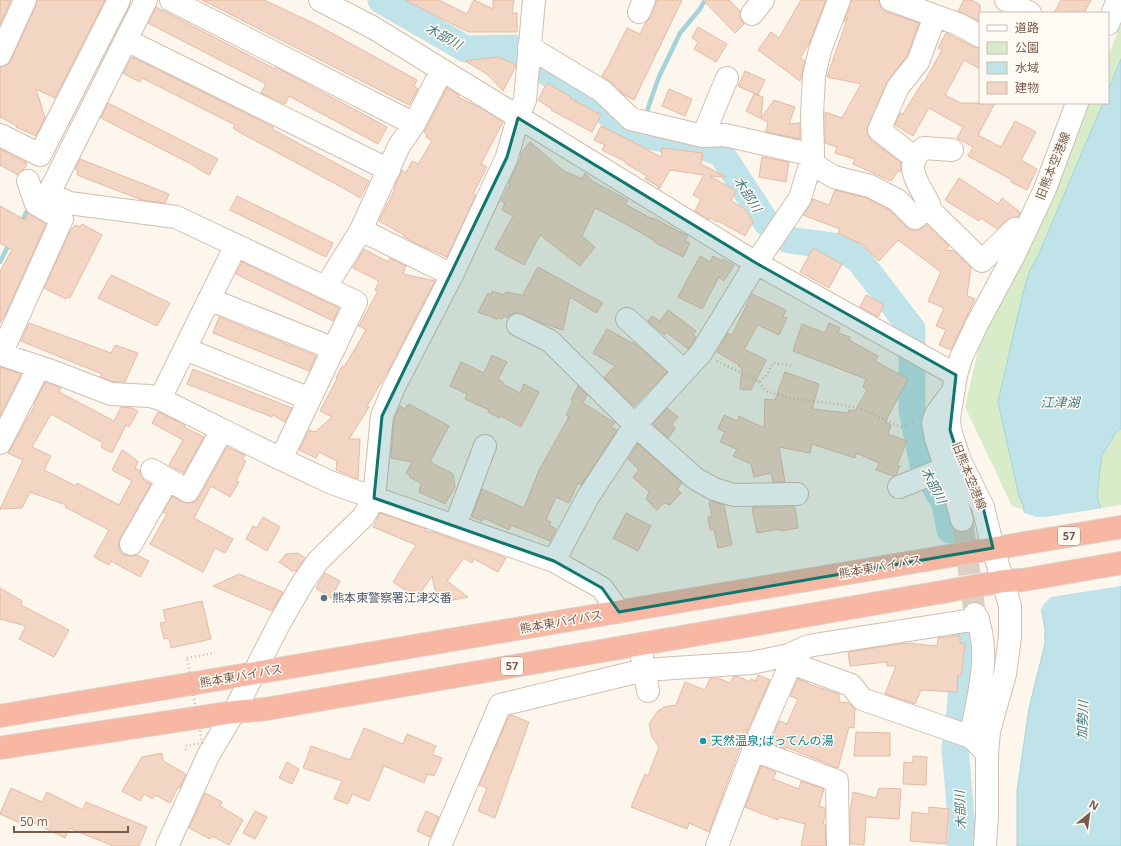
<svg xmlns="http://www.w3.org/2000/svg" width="1121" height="846" font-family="'Open Sans','Noto Sans JP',sans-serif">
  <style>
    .green { fill: #d8ecc9 }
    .water { fill: #bfe3e8; stroke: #a5d3da }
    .pier { fill: #fdf6ec }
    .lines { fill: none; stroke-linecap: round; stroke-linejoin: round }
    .stream { stroke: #a5d3da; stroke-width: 4.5 }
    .river { stroke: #bfe3e8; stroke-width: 27 }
    .building { fill: #f3d5c3; stroke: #e6bba3 }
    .minor-tunnel { stroke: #dcd0c4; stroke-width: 22; stroke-dasharray: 22 11; stroke-linecap: butt }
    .minor-casing { stroke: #d1beb0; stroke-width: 24 }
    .highway-casing { stroke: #dad1cd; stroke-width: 24 }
    .path { stroke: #d9b8a5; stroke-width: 2.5; stroke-dasharray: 1 3; stroke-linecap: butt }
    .minor { stroke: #fff; stroke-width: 22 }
    .highway { stroke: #f7b7a3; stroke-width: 22 }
    .path-bridge { stroke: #d9b8a5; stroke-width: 2.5; stroke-dasharray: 1 3; stroke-linecap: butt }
    .marked { fill: #0f766e; fill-opacity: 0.2; stroke: #0f766e; stroke-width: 3; stroke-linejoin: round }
    .service-dot { fill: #5c6f8a; stroke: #fffaf3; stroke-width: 1.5 }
    .culture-dot { fill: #0f9aa8; stroke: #fffaf3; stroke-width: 1.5 }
    .labels { text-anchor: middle; stroke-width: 3; stroke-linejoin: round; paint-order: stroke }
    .shield { fill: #fffaf3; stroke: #a28b7f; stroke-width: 1 }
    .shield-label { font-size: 11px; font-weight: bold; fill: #7a5c4d }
    .street-label { font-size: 12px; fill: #7a5c4d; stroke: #fffaf3 }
    .service-label { font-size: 12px; fill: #4e5e75; stroke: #fffaf3; text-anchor: start }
    .culture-label { font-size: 12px; fill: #0d838f; stroke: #fffaf3; text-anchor: start }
    .water-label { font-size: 13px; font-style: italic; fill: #437c86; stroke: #fffaf3 }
  </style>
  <rect width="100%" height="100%" fill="#fdf6ec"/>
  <path class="green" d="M1121 23V505L1047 516 1012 506 965 407 979 345 1030 239 1088 103H1108V57Z"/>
  <path class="water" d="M1121 59V429L1117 431 1102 455 1097 495 1121 588V846H1017V791L1029 708 1045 644V629L1023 505 1019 496 998 402 1023 293 1030 270 1038 256 1103 103H1108V91Z"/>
  <path class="pier" d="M1103 508 1121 586 1051 597 1044 604 1040 612 1022 512 1036 517H1046Z"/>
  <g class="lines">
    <path class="stream" d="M645 117 658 79 680 33 700 9 705 0
      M21 223 30 205
      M0 262 10 242"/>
    <path class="river" d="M381 0 466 49 515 48 545 71 600 106 629 132 704 147 721 153 766 222 789 240 840 247 859 260 912 329V410L923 465 945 504 950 530
      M960 846 962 828 955 748 960 711 966 630"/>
  </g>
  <path class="building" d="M0 0H11L0 25Z
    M37 0H105L55 98 36 89 45 118 36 136 16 127 17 126 0 117V67L7 65 11 60 36 5Z
    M202 0H264L315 24 417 80 414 86 418 89 409 105Z
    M405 0H439L467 14 474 0 493 9V0H514L512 13H517V32H468Z
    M657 0H682L634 100 624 95 611 82 602 76 605 70H606L627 28 640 34 646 22 651 17Z
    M703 0H729L740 11V18L744 24 735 33Z
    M801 0H826L809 44 800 58 805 61 800 81 758 50 771 32 779 38Z
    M851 0H879L881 8 886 12 919 23 907 56 887 82 867 130 868 135 871 140 901 163V172L899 170 891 181 853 164 855 159 835 153 837 147 825 143V112L842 118 861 84 827 77 848 17 844 22Z
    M964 0H972L980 5V22L958 11Z
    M1061 0H1091L1084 13H1054Z
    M156 7 275 69 276 67 296 78 387 127 378 144 289 96 285 104 261 93 266 84 148 23Z
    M698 27 727 44 716 62 694 49 698 42 692 38Z
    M946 33 974 47 980 48V69L964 60 945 95 961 103H995L978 135 1001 147 1015 121 1036 132 1021 160 1037 169 1027 190 1011 182 1012 180 968 156 973 147 957 138 963 127 929 108 913 136 895 125 900 113 903 114 922 83 923 84 942 50 938 48Z
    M132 57 273 127 272 129 369 181 360 198 345 189 239 132 233 128 235 125 142 78 140 82 126 75 123 73Z
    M498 57 516 65 515 68 503 91 487 74 465 61Z
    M745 71 765 80 758 95 738 86Z
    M547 83 571 97 570 98 601 115 592 132 551 110 552 109 538 100Z
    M447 88 459 95 458 97 481 108 503 122 481 164 487 167 473 194 476 195 447 257 415 243 403 236 404 235 379 221 395 189 394 188 402 170 406 173 412 161 418 164 432 141 426 137 427 134 424 132Z
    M669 89 692 99 685 116 662 106Z
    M754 94 763 97 761 118 774 100 795 107 789 124 800 123V139L766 132 768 122 746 111Z
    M108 103 218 159 209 175 195 167V166L101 118Z
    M601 126 635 143 661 157 662 148 703 153 701 164 726 177 710 176 736 191 731 201 745 209 753 222 745 236 718 221 717 222 710 218 709 220 695 211 701 199 693 195 704 175 670 170 659 189 658 186 645 179 647 176 625 163 626 162 602 150 605 145 594 140Z
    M530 142 564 171 582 179 585 173 592 181 628 200 625 204 652 219 653 218 688 236 685 241 690 243 683 257 654 242 655 241 624 223 595 208 582 236 595 247 580 266 540 235 524 265 495 249 513 216 502 210 505 203 501 201 510 184 509 183 521 157V153Z
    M0 149 27 163 24 169 18 175 0 165Z
    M762 157 789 162 786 182 759 177Z
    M80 159 169 194 165 203 142 200 77 175 78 171 75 169Z
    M959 178 998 204 1002 198 1020 212 1019 216 1007 220 997 229 981 218 979 221 945 200Z
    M835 190 866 198 890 210 906 227 911 230H918L927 225 949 246 945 250 954 251 971 268 967 296 975 299 951 350 939 345 946 330 936 326 944 308 928 301 941 272 898 240 879 261 863 245 838 233 840 229 803 215 813 199 829 205Z
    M237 196 333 243 326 257 230 210Z
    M0 206 25 220 28 213 46 224 7 311 0 323V271L12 250 0 243Z
    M82 224 102 235 70 298 68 297 66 299 44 288 69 233 75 225 80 227Z
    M813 248 842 264 829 288 800 272Z
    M364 249 388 262 390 258 406 266 403 274 435 281 388 371 367 406 369 407 349 439H360L358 479 336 470 337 461 319 452 316 458 299 450 309 430 315 432 332 417 320 411 337 379 336 378 342 366 344 367 366 330 359 326 378 291 375 290 379 281 353 268Z
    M700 256 710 262 713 256 722 261 723 259 734 265 724 281 719 277 702 309 678 297Z
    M242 262 339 308 333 321 236 274Z
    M538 267 603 303 596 313 570 297 563 330 539 322 523 314 517 313 511 314 508 318 504 316 502 319 498 318 497 319 478 312 488 293 491 295 492 291 504 295 506 292 526 296 523 294Z
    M111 275 170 303 157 326 98 298Z
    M752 294 786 310 783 317 787 318 779 335 758 325 744 349 766 360 751 390 740 389 742 368 738 366 739 365 717 352 728 333 732 335Z
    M866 295 884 305 878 317 860 307Z
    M668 310 696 331 693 335 696 337 688 349 666 332 664 335 648 321 652 316 660 321Z
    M219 317 316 356 309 371 213 333Z
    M29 323 111 353 115 345 138 353 125 382H114L100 377 102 374 21 341Z
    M829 323 840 328 838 333 850 337 849 340 878 356 875 361 908 379 885 422 891 425 888 434 907 441 897 465 900 466 896 475 893 476 876 470 879 463 856 453 855 458 812 444 810 453 779 447 785 482H773L771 473 754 477 751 464 733 456 737 449 720 442 725 432 718 429 724 415 737 421 739 416 764 428 765 399 775 400 785 372 819 384 812 409 848 413 849 410 855 411 867 390 863 387 866 379 793 351 802 324 825 333Z
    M607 329 632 343 633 342 667 372 634 406 604 377 615 366 593 353Z
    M492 355 507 362 498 379 503 382V384L520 393 524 384 539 392 521 427 501 416 499 418 488 412 489 410 465 399 467 394 450 386 461 362 484 373Z
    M0 367 21 374 0 416Z
    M193 369 292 408 285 422 273 415 272 417 187 384Z
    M45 382 61 388 59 392 114 421 121 407 132 408 138 411 129 427 126 425 112 453 101 447 103 443 51 414 32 447 51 456 44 470 76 486 77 483 119 505 132 481 112 470 122 450 130 455 138 462 135 468 140 471 141 477 145 481 151 484 118 543 120 551 124 555 131 556 137 555 149 561 140 577 111 561 109 565 94 557 109 530 65 507 66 505 30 492 22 508 0 509 23 460 8 453 35 405 34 404Z
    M578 386 587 395 583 403 615 423 611 427 617 430 581 485 578 483 569 503 556 497 546 520 551 522 549 525 556 529 550 541 511 525 509 530 484 518 482 521 472 517 482 489 524 508 539 470 569 417 566 415 573 401 571 400Z
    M409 404 449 426 430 462 453 474 455 487 445 504 419 492 421 483 409 477 410 475 406 473 412 462 391 458 394 419 400 406 405 409 407 405 408 406Z
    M667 408 678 417 672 424 675 429 668 438 653 424Z
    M158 412 185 425 184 427 204 437 184 473 169 465 183 440 152 423Z
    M638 444 682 483 677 489 681 493 670 505 664 503 657 510 646 499 649 492 633 477 639 470 628 459Z
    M227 447 245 455 242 460 246 461 236 481 239 482 230 497 211 486 194 518 233 539 225 553 215 548 203 572 150 544 167 514 163 512 172 496 182 502 188 503 195 502 199 497Z
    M711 501 724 505 732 545 718 548 714 529 710 530 708 517 712 516 709 502Z
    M758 507H795L798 528 781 531 780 529 757 533 752 508Z
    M380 513 426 529 425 531 433 532 506 558 498 572 474 559 472 563 464 558 447 581 468 597 438 603 432 576 417 598 393 582 416 545 373 527Z
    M626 513 651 526 638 551 613 538Z
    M263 517 280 527 267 551 246 539 253 526 257 528Z
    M298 553 305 558 296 571H292L279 562 286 554Z
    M325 573 340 581 331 598 316 588Z
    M239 574 283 592 272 611 213 586Z
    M0 588 22 601 21 605 69 630 54 657 19 639 26 626 0 619Z
    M202 601 211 639 171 648 169 638 164 639 160 623 166 622 163 610Z
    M954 636H960V643L965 644 961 676 958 675 957 692 921 690 915 704 885 694 896 666H887V662L850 666 848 652 906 643 937 646 938 638Z
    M758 675 770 680 741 745 709 832 689 823 687 829 631 807 645 774 648 776 659 747 652 737 649 724 657 712 664 707 676 705 685 682 705 690 710 678H718L730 683 733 677 737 676 750 682 751 679 756 681Z
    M798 679 808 683V684L839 694V702L849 703 855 709 854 728 849 727 838 768 786 747 785 749 770 743 779 721 787 724 798 699 790 696Z
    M511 715 529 722 495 818 478 811 487 788 479 785 509 716Z
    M364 728 403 744 407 734 436 746 432 754 442 758 434 776 427 774 424 783 384 766 369 801 352 794 348 804 334 799 342 781 303 768 311 746 350 760Z
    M856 732 890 733V756H854Z
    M162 753 163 761 186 774 180 788 178 787 170 803 155 795 152 799 144 794 140 801 122 791 142 757Z
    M913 756 927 757 926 785 903 784 904 762 913 763Z
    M287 762 299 769 292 784 279 778Z
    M761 766 776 772 773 779 799 789 801 781 824 789 819 806 825 808V815L823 824H825L826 846H801L805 824 779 817 778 820 745 807Z
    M11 788 42 802 47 792 83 810 86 802 147 827 139 846H113L69 828 65 838 24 818 22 824 0 814Z
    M879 788 901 789 899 819 866 817 864 845 850 844V814L853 792 876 798Z
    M205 793 222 802 220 806 243 820 229 845 212 836 210 839 189 828Z
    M929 807 949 809 946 844 910 841 912 812 929 814Z
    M255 811 267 817 255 839 243 833Z
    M426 811 439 817 430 837 417 831Z"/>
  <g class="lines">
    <path class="minor-tunnel" d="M962 520 975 614"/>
    <g class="minor-casing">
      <path id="minor" d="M146 0 49 193 69 203 176 217 356 302 281 459
        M171 0 414 124
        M320 0 372 27 756 263 956 375
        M891 0 958 24 980 36
        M1006 0 1030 13
        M639 12 644 0
        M752 14 763 0
        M1108 24 1118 0
        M126 40 389 170
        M529 47 602 91 631 119 703 136 725 135 813 155
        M0 55 25 0
        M0 135 40 155 119 0
        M703 136 727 78
        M915 158 879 130 898 87 918 62 935 16
        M811 163 834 177 870 186 897 200 915 218 928 208 982 261 1015 229 1024 233
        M928 208 929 204C920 185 901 166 924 148L952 150
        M361 230 452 275
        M325 288 361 230 399 146 414 124 442 70
        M209 299 334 349
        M627 319 684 371
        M518 325 550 341 635 425 696 479 714 489 734 495 797 494
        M185 349 310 399
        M0 354 54 372 111 394 150 396 160 399 281 459 332 483 554 561 602 588 619 612
        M1 354 62 219 36 204 28 181
        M950 395 936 414 933 423 936 439 955 495 962 520
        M160 399 236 245
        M0 443 39 367
        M152 470 188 491 222 430
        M899 487 946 468
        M455 526 485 446
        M131 544 168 479
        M554 561 588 497 635 425 701 353 756 263 800 198 813 155 812 115 814 76 820 50 839 0
        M975 614C993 652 977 698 971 737L981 747
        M642 657 648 691
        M791 663 851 685 862 699 971 737
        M753 750 837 781 838 846
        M167 846 209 754 234 712 279 624 302 584 318 561 364 516 374 498 382 416 394 387 452 275 507 157 518 118 525 100 534 0
        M440 846 500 705 644 670 751 663 789 655 808 646 978 619
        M717 846 759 736 791 663 789 655
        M985 846 987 816V754L989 731 1005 674 1010 637V606L993 548 983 507 960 461 950 430 949 418 956 375 961 358 976 326 1014 255 1045 189 1077 103"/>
    </g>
    <g class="highway-casing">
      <path id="highway" d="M0 716 1121 527
        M0 748 234 712 266 709 965 588 1004 581 1023 580 1121 563"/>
    </g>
    <path class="path" d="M717 361 759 382 767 375 773 363 793 366
      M759 382 766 391 790 398 838 404 862 409 901 427 915 421
      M187 658 215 653"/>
    <use href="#minor" class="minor"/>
    <use href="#highway" class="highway"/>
    <path class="path-bridge" d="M186 750V746L202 743 187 658"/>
  </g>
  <path class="marked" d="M518 118 756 263 956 375 950 430 960 461 983 507 993 548 619 612 602 588 554 561 374 498 382 416 507 157Z"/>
  <circle class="service-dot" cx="324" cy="598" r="4"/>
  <circle class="culture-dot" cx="703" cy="741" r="4"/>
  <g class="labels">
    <g class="shield">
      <rect x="1058" y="527" width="22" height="18" rx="3"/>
      <rect x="501" y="657" width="22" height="18" rx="3"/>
    </g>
    <g class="shield-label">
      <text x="1069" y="540">57</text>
      <text x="512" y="670">57</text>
    </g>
    <g class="street-label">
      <text transform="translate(1053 166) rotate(-68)" y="4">旧熊本空港線</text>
      <text transform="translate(969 476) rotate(68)" y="4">旧熊本空港線</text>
      <text transform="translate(880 567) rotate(-10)" y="4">熊本東バイパス</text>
      <text transform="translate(561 622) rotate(-10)" y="4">熊本東バイパス</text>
      <text transform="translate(241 676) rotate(-10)" y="4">熊本東バイパス</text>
    </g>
    <g class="service-label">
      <text x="332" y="602">熊本東警察署江津交番</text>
    </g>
    <g class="culture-label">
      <text x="711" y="745">天然温泉;ばってんの湯</text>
    </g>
    <g class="water-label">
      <text transform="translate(444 36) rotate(29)" y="5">木部川</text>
      <text transform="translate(748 194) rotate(57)" y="5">木部川</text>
      <text x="1060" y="407">江津湖</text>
      <text transform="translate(934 485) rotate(63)" y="5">木部川</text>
      <text transform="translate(1082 720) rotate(-88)" y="5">加勢川</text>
      <text transform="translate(960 810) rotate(-93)" y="5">木部川</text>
    </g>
  </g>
  <rect x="979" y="12" width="130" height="92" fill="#fffaf3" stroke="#cabbb1"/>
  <rect x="987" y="25" width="20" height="6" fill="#ffffff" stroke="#cabbb1"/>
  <text x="1015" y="32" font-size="12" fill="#7a5c4d">道路</text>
  <rect x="987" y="42" width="20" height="12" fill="#d8ecc9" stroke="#cabbb1"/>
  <text x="1015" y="52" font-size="12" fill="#7a5c4d">公園</text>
  <rect x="987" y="62" width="20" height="12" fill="#bfe3e8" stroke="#cabbb1"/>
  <text x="1015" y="72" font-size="12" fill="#7a5c4d">水域</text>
  <rect x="987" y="82" width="20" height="12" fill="#f3d5c3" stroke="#cabbb1"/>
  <text x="1015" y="92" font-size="12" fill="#7a5c4d">建物</text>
  <g transform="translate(1089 814) rotate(29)" stroke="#fffaf3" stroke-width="3" paint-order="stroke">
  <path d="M0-3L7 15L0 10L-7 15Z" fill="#7a5c4d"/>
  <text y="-6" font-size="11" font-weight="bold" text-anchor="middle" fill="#7a5c4d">N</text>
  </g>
  <path d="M14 826v6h114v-6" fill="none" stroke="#7a5c4d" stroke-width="2"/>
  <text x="20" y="826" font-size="12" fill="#7a5c4d" stroke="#fffaf3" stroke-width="3" paint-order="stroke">50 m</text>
</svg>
